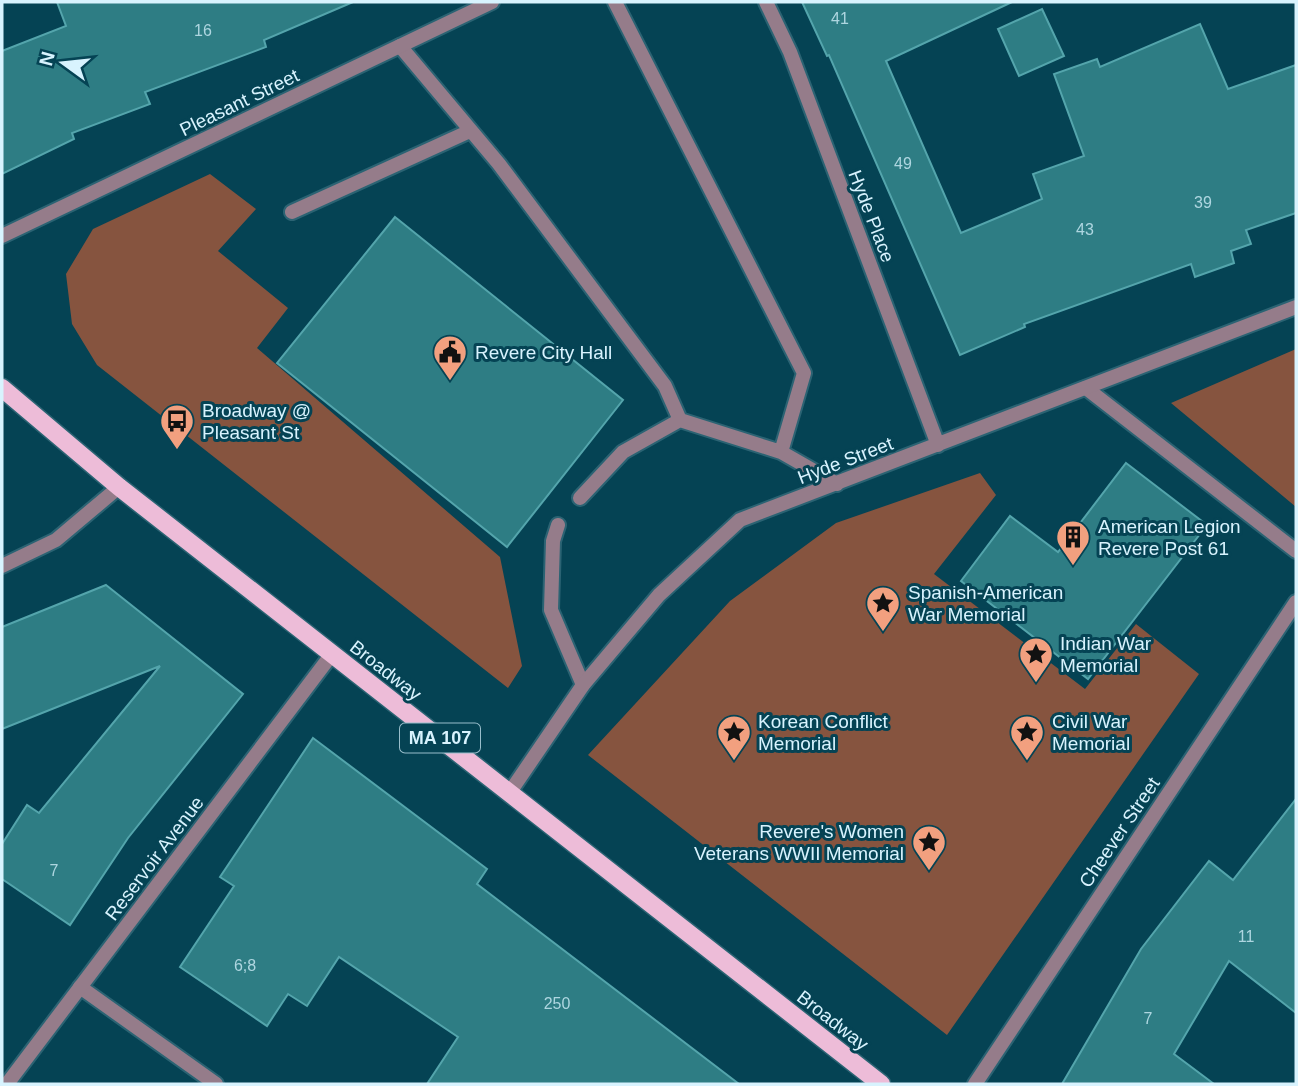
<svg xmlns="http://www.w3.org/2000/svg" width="1298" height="1086" font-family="Helvetica,sans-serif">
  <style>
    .green { fill: #86543f }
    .building { fill: #2e7d84; stroke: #54a5ac; stroke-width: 2 }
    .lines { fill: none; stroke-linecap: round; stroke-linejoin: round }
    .service-casing { stroke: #2b6373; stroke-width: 18 }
    .minor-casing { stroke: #2b6373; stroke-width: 18 }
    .tertiary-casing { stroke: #2b6373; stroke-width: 18 }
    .primary-casing { stroke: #2b6373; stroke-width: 21 }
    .service { stroke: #957c8a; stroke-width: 14 }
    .minor { stroke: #957c8a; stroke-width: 14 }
    .tertiary { stroke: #957c8a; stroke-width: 14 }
    .primary { stroke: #edbcd8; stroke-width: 18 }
    .labels { text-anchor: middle; stroke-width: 6; stroke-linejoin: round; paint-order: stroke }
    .number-label { font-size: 16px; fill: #aed6e0 }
    .shield { fill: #054354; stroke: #99becb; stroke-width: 2 }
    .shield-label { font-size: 18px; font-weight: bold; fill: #d8f3fe }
    .street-label { font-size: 19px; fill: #d8f3fe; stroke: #054354 }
    .poi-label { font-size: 19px; fill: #d8f3fe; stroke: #054354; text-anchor: start }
  </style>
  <rect width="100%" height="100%" fill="#054354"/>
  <path class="green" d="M210 174 256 209 218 251 288 308 257 348 500 557 522 666 508 688 97 365 72 324 66 274 93 229Z
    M1296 349V507L1171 403Z
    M980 473 996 495 934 574 1085 689 1136 624 1199 674 947 1035 588 755 730 601 836 523Z"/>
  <path class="building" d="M57 2H353L264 40 266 47 145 92 150 104 72 133 74 139 2 174V51L66 26Z
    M802 2H1012L886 61 961 233 1042 199 1033 174 1084 156 1054 74 1097 59 1100 67 1200 24 1228 89 1296 65V213L1246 230 1251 244 1231 251 1234 263 1195 277 1191 264 1024 324 1025 327 960 355 829 55 827 56Z
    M1042 9 1064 56 1019 76 998 29Z
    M395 217 623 400 507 547 277 363Z
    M1126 463 1207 525 1088 679 961 581 1010 516 1058 552Z
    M106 585 243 694 128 838 70 925 2 879V844L27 805 39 813 160 666 2 729V627Z
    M313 738 487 869 477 884 739 1084H427L458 1037 339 957 307 1006 288 994 267 1026 180 967 234 886 220 877Z
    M1296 799V1013L1229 961 1174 1054 1214 1084H1062L1141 949 1209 861 1233 880Z"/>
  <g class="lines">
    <g class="service-casing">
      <path id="service" d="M615 2 804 373 781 452
        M400 46 499 164 665 386 680 420 781 452 837 484
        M292 212 470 131
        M1086 388 1296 551
        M580 498 623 452 680 420
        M558 525 553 541 551 610 583 685
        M80 987 216 1084"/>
    </g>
    <g class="minor-casing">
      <path id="minor" d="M766 2 790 52 938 445
        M2 236 492 2
        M510 792 583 685 659 595 740 520 1296 307
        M975 1084 1296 602"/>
    </g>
    <g class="tertiary-casing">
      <path id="tertiary" d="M2 566 56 540 119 487
        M7 1084 332 654"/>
    </g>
    <g class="primary-casing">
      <path id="primary" d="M2 388 119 487 881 1084"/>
    </g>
    <use href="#service" class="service"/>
    <use href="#minor" class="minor"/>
    <use href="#tertiary" class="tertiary"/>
    <use href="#primary" class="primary"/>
  </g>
  <defs>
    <g id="civic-pin" transform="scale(1.75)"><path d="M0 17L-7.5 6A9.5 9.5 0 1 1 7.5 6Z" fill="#f2a07f" stroke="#054354"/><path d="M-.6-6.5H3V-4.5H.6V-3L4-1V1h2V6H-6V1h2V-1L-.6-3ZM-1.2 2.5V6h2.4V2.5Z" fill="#111"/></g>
    <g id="bus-pin" transform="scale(1.75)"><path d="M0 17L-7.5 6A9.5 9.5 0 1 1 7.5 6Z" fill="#f2a07f" stroke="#054354"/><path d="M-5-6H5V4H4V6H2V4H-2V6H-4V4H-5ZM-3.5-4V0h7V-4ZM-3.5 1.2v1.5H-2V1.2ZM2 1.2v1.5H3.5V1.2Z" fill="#111"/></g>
    <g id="building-pin" transform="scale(1.75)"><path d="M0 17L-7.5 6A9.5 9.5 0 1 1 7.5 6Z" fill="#f2a07f" stroke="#054354"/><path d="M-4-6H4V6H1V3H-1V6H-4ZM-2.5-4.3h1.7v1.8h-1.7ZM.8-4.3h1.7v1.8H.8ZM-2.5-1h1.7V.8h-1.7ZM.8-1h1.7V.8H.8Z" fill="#111"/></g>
    <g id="sight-pin" transform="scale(1.75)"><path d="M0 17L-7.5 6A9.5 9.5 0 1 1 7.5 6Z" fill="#f2a07f" stroke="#054354"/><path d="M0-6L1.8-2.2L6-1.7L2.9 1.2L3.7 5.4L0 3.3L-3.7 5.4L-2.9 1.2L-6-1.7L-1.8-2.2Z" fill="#111"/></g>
  </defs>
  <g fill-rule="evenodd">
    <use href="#civic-pin" x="450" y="352"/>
    <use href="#bus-pin" x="177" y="421"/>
    <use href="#building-pin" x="1073" y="537"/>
    <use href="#sight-pin" x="883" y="603"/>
    <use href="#sight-pin" x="1036" y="654"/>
    <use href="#sight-pin" x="734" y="732"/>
    <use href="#sight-pin" x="1027" y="732"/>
    <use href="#sight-pin" x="929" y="842"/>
  </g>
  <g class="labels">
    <g class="number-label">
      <text x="840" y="24">41</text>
      <text x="203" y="36">16</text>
      <text x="903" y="169">49</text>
      <text x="1203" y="208">39</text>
      <text x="1085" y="235">43</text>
      <text x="54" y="876">7</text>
      <text x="1246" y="942">11</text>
      <text x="245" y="971">6;8</text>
      <text x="557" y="1009">250</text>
      <text x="1148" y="1024">7</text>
    </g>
    <rect class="shield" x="400" y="723.5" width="80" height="29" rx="5"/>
    <g class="shield-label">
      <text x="440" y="744">MA 107</text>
    </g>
    <g class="street-label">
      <text transform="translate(239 102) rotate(-26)" y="7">Pleasant Street</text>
      <text transform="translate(872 216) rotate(69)" y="7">Hyde Place</text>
      <text transform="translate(845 460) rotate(-21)" y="7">Hyde Street</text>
      <text transform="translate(386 670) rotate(38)" y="7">Broadway</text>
      <text transform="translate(1119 832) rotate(-56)" y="7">Cheever Street</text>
      <text transform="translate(154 858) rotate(-53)" y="7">Reservoir Avenue</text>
      <text transform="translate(833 1020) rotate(38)" y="7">Broadway</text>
    </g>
    <g class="poi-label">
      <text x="475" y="359">Revere City Hall</text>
      <text x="202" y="417">Broadway @<tspan x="202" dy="22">Pleasant St</tspan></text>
      <text x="1098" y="533">American Legion<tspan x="1098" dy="22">Revere Post 61</tspan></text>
      <text x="908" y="599">Spanish-American<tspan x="908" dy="22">War Memorial</tspan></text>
      <text x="1060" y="650">Indian War<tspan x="1060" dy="22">Memorial</tspan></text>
      <text x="758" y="728">Korean Conflict<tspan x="758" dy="22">Memorial</tspan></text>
      <text x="1052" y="728">Civil War<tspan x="1052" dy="22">Memorial</tspan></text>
      <text x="904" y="838" text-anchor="end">Revere's Women<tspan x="904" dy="22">Veterans WWII Memorial</tspan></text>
    </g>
  </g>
  <rect width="1298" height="1086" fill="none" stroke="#d8f3fe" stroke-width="7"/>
  <g transform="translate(63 63) rotate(285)" stroke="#054354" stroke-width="5" paint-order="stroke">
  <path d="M0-5L12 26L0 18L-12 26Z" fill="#d8f3fe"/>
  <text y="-10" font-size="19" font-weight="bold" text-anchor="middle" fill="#d8f3fe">N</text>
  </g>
</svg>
